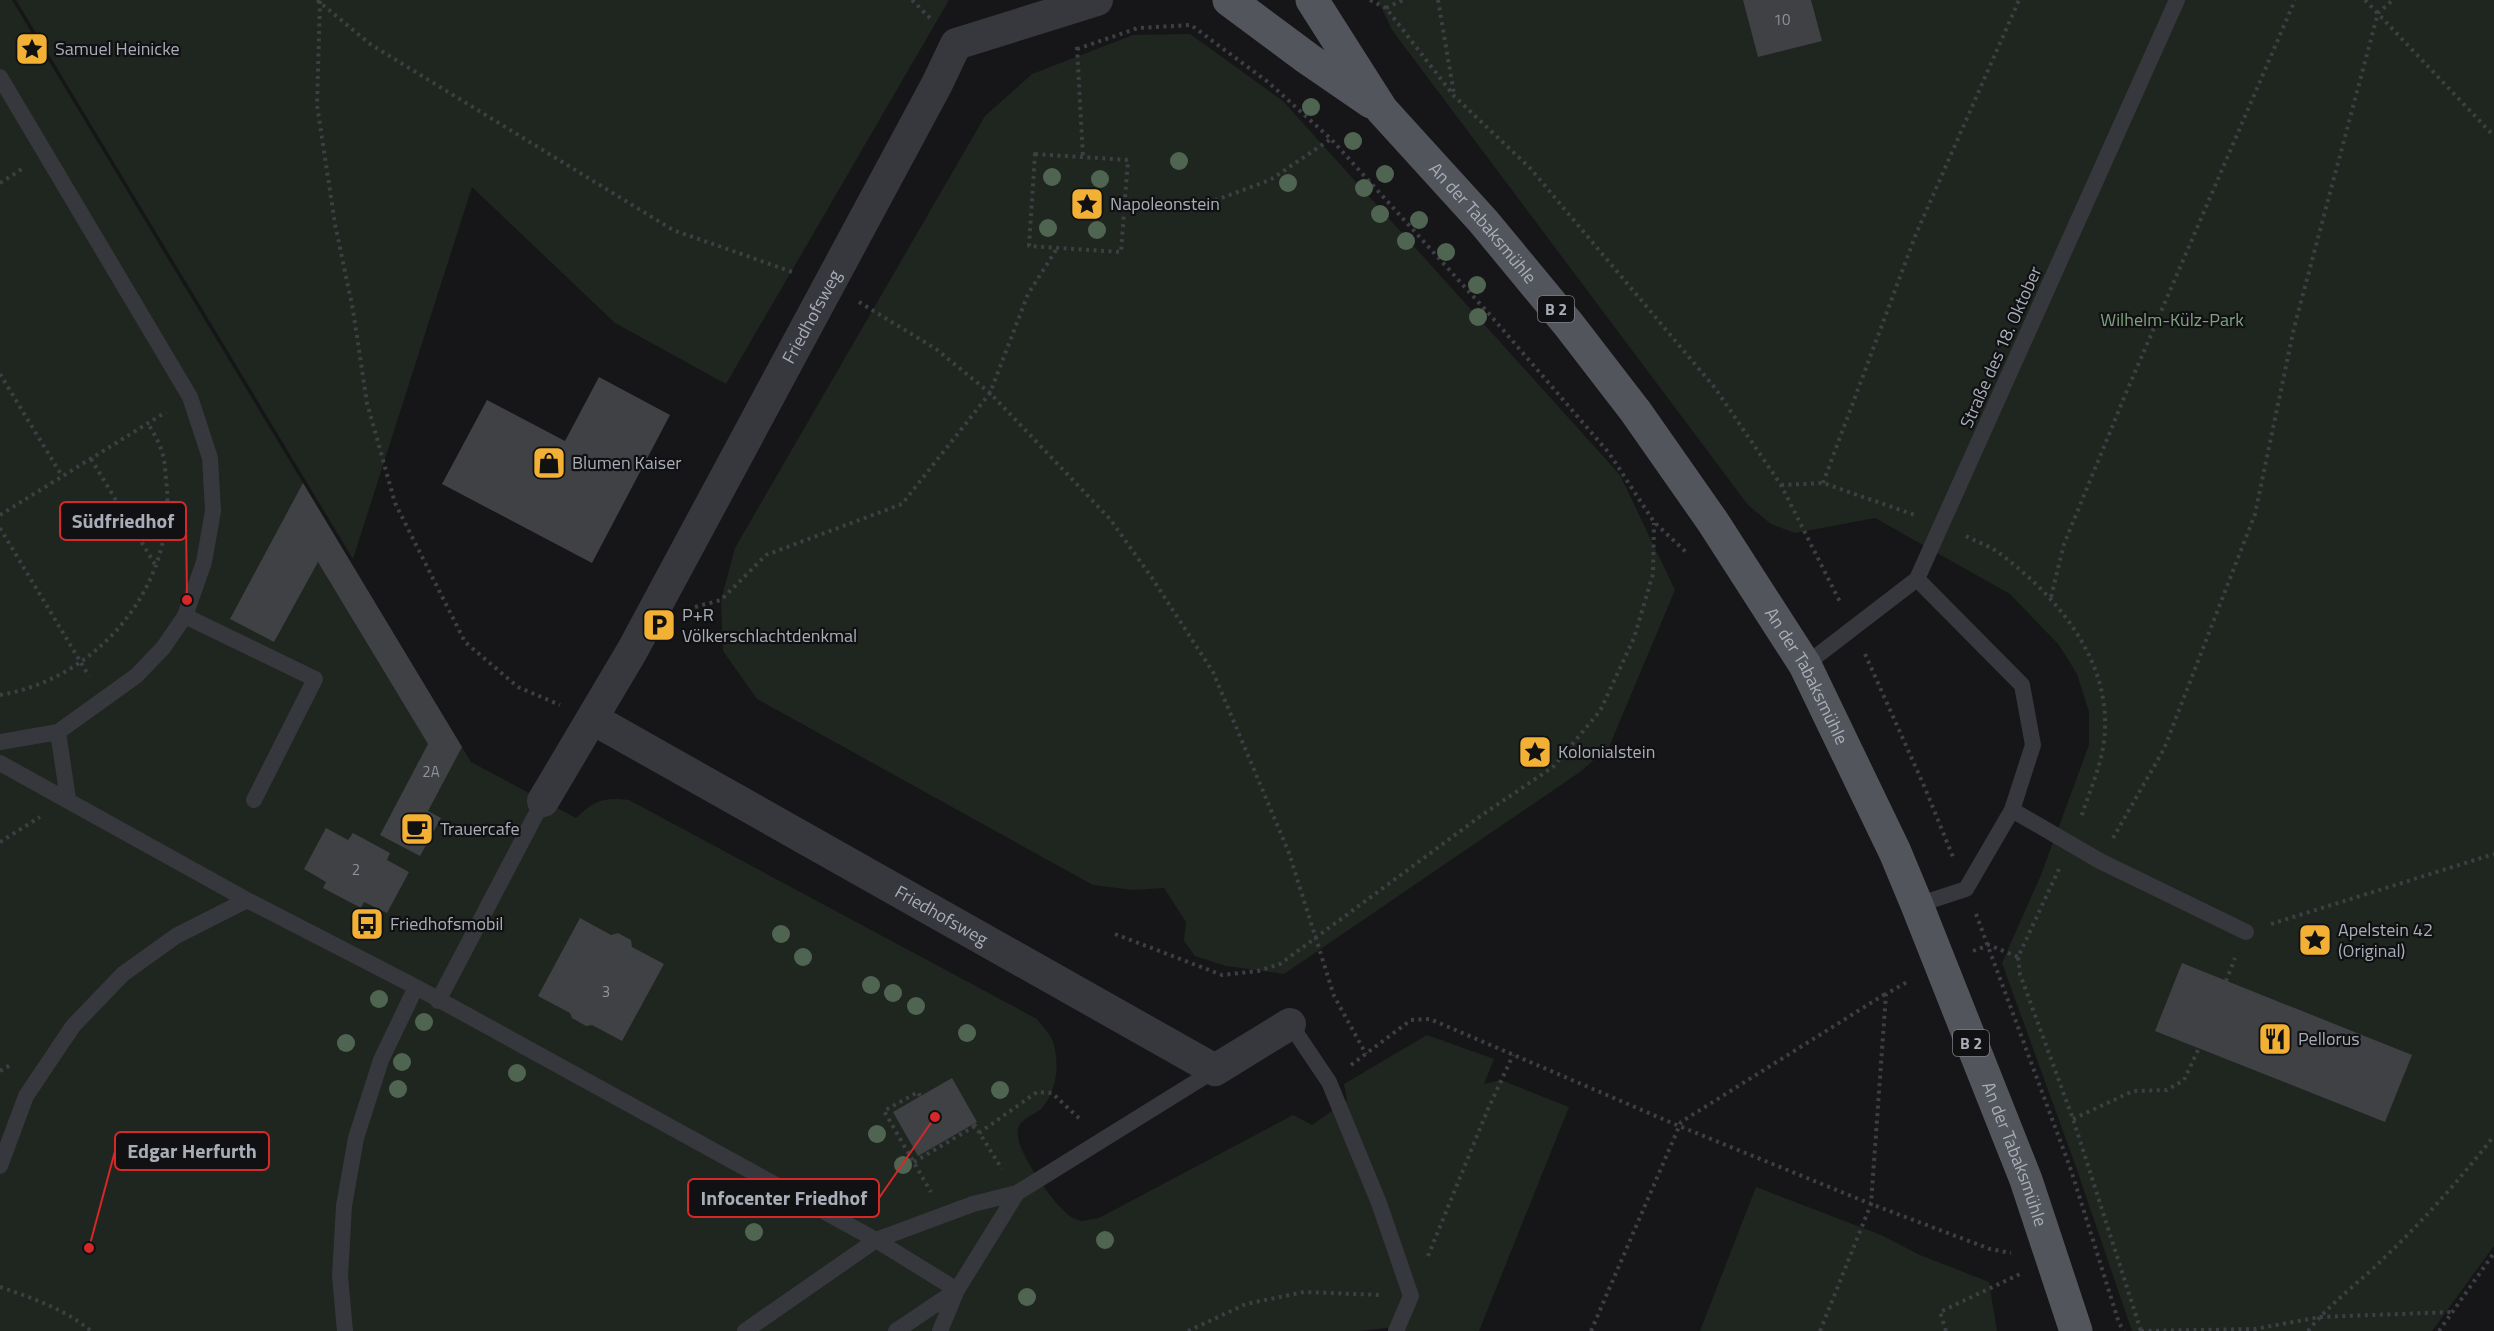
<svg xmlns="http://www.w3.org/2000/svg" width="2494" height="1331" font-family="'Titillium Web',sans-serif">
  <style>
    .green { fill: #1e261f }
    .building { fill: #404145 }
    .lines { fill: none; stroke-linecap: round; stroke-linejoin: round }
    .path { stroke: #3d3f44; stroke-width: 4; stroke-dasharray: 3 4.5; stroke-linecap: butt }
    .lane { stroke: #37383d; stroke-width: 16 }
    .street { stroke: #37383d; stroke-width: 32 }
    .primary { stroke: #53555c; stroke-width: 33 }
    .tree { fill: #506452 }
    .labels { text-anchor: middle; stroke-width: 4.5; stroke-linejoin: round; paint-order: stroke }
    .number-label { font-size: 15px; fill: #8e929b }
    .shield { fill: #111113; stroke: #7b7e86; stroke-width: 1.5 }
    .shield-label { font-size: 16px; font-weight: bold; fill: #a8adb8 }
    .poi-label { font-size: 18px; fill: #a8adb8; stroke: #111113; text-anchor: start }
    .street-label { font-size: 18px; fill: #a8adb8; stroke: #111113 }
    .park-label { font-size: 18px; fill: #7fa381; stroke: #111113 }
    .leader { fill: none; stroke: #d62828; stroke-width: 2 }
    .callout-dot { fill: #d62828; stroke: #111113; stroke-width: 2 }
    .callout { fill: #111113; stroke: #d62828; stroke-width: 2 }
    .callout-label { font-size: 20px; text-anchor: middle; font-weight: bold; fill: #a8adb8 }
  </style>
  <rect width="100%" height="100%" fill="#161618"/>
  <path class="green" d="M0 0H12L471 762 576 818C595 800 604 797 629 800L1037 1019C1042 1026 1051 1034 1053 1042 1060 1063 1057 1091 1042 1108 1035 1115 1021 1118 1018 1129 1013 1148 1051 1199 1065 1212 1070 1217 1075 1219 1081 1221L1099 1218 1293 1115 1312 1125 1347 1100 1344 1084 1427 1035 1494 1059 1484 1084 1501 1080 1569 1107 1479 1331H1394V1327L1360 1331H0Z
    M16 0H949L726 384 615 323 472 187 353 559Z
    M1378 0H2494V1246L2432 1331H2132L2076 1167 2002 963 2041 875 2089 745V712L2077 674 2059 645 2010 594 1875 518 1795 533 1771 524 1748 505 1392 30Z
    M1190 34 1283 101 1620 475 1675 590 1609 747 1580 772 1284 974 1226 966 1195 956 1184 941 1186 922 1164 888 1133 890 1093 885 757 699 723 651 721 600 735 548 985 116 1032 74 1133 35Z
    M1756 1187 1881 1235 1920 1255 1989 1282 1997 1331H1700Z"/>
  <path class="building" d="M1743 0H1811L1822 41 1758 57Z
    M599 377 670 415 592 563 442 484 487 400 565 441Z
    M303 483 462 747 428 811 441 818 420 856 380 835 428 744 318 562 274 642 230 619Z
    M326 828 348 840 353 833 390 853 387 860 409 872 387 913 364 902 361 908 323 888 326 882 304 869Z
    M580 918 611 935 618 933 631 940 632 947 664 964 622 1041 592 1025 586 1026 572 1018 570 1013 538 996Z
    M2182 963 2412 1055 2385 1122 2155 1031Z
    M952 1078 977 1122 918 1156 893 1112Z"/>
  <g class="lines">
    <path class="path" d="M317 0 370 44 673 230 795 273
      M912 0 931 19
      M1370 0 1386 8 1454 96 1530 168 1715 388 1781 485 1840 602
      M1438 0 1454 94
      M2365 0 2494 136
      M320 1 317 105 335 224 353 310 367 403 395 503 465 642 518 687 560 705
      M1386 8 1403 0
      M1077 47 1083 157
      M1077 49 1138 28 1191 25 1268 82 1331 139 1491 316 1609 453 1654 522 1687 553
      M1035 154 1128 160 1121 252 1029 246Z
      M0 183 22 169
      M1125 208 1216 200 1270 180 1331 139
      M859 302 936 349 990 393 1110 519 1152 578 1213 672 1289 853 1334 996 1366 1054
      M0 374 62 476
      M91 459 156 566
      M1823 483 1916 234 2019 0
      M1781 485 1823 483 1915 515
      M0 515 166 412
      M0 528 89 676
      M1966 536C1977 542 1990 546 1999 553 2060 598 2117 667 2103 748 2099 771 2088 795 2081 818
      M2051 597 2064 544 2126 393 2295 0
      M695 607 721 600 766 555 902 504 990 393 1028 294 1058 247
      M1865 654 1925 788 1953 857
      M0 695C101 678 179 582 166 479 165 470 165 460 162 452 159 442 153 432 148 423
      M2113 838 2164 749 2255 514 2294 328 2378 13 2393 0
      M0 842 40 817
      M2059 869 2018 957 2020 974 2073 1119 2141 1331
      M1976 914 2071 1170 2119 1323 2124 1331
      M2271 924 2494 854
      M1115 934 1222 975 1258 971 1280 964 1482 815 1553 767 1600 711 1634 638 1653 574 1654 523
      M1973 951 1989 945 2018 957
      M2226 981 2235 958
      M1351 1065 1411 1020 1430 1019 1679 1126 1871 1204 1990 1249 2011 1253
      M0 1071 12 1064
      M920 1096 918 1092 884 1111 931 1192
      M2073 1119 2133 1091 2167 1090 2184 1080 2199 1048
      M974 1124 1002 1169
      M979 1133 1037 1092 1052 1093 1082 1121
      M914 1162 975 1126
      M1428 1256 1488 1109 1513 1055
      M0 1287C32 1298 65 1309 91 1331
      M1188 1331 1246 1304 1304 1292 1381 1295
      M1591 1331 1681 1122 1885 994
      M1820 1331 1871 1204 1886 994 1909 981
      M1946 1331 1940 1312 2020 1274
      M2141 1331 2255 1329 2320 1317 2452 1312
      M2308 1331C2330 1303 2360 1282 2385 1257 2425 1219 2460 1179 2494 1136
      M2439 1331 2494 1253"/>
    <path class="lane" d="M0 77 190 397 210 458 213 511 204 562 185 616 163 648 136 676 58 732 0 742
      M185 616 315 679 254 800
      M1805 665 1917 579 2177 0
      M58 732 68 799
      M0 763 247 900 416 987 876 1240 957 1290
      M2012 810 2100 861 2246 932
      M1917 905 1966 889 2012 810 2033 745 2022 685 1917 579
      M438 1001 543 801
      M1290 1024 1329 1082 1379 1203 1411 1296 1396 1331
      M0 1166 26 1096 73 1026 123 974 176 936 247 900
      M345 1331 340 1276 344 1206 356 1138 381 1060 416 987
      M745 1331 876 1240 973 1204 1017 1193 1215 1070
      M896 1331 957 1290
      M940 1331 957 1290 1017 1193"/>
    <g class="street">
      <path id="s1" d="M593 719 1215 1070 1290 1024"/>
      <path id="s2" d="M543 801 632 651 937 84 956 44 1097 0"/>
    </g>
    <g class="primary">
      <path d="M1229 0 1307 58 1371 102"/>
      <path id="s3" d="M1312 0 1382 110 1483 221 1569 325 1636 412 1713 522 1805 665 1895 852 1917 905 2026 1180 2076 1331"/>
    </g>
  </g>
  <g class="tree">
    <circle cx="1311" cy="107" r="9"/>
    <circle cx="1353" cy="141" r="9"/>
    <circle cx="1179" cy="161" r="9"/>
    <circle cx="1385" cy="174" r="9"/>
    <circle cx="1052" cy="177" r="9"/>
    <circle cx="1100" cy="179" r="9"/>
    <circle cx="1288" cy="183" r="9"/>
    <circle cx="1364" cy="188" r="9"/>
    <circle cx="1380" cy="214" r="9"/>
    <circle cx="1419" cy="220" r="9"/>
    <circle cx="1048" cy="228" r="9"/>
    <circle cx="1097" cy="230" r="9"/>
    <circle cx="1406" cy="241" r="9"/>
    <circle cx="1446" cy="252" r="9"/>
    <circle cx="1477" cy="285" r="9"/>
    <circle cx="1478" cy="317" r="9"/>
    <circle cx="781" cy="934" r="9"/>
    <circle cx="803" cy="957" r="9"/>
    <circle cx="871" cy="985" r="9"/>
    <circle cx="893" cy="993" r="9"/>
    <circle cx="379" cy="999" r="9"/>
    <circle cx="916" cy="1006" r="9"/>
    <circle cx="424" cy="1022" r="9"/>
    <circle cx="967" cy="1033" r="9"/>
    <circle cx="346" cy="1043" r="9"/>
    <circle cx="402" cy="1062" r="9"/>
    <circle cx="517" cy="1073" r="9"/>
    <circle cx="398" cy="1089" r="9"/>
    <circle cx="1000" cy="1090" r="9"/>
    <circle cx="877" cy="1134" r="9"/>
    <circle cx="903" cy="1165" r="9"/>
    <circle cx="754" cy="1232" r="9"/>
    <circle cx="1105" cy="1240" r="9"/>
    <circle cx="1027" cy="1297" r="9"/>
  </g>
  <defs>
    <g id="sight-square" transform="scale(1.725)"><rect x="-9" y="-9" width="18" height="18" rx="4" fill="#f2b134" stroke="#111113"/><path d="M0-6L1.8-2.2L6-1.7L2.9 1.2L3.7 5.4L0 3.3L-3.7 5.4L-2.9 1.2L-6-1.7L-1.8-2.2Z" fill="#111"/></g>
    <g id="shop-square" transform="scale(1.725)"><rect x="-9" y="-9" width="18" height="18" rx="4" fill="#f2b134" stroke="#111113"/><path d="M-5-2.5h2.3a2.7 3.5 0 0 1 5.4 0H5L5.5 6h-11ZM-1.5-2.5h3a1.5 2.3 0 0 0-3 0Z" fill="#111"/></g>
    <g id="parking-square" transform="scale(1.725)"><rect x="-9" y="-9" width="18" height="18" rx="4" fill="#f2b134" stroke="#111113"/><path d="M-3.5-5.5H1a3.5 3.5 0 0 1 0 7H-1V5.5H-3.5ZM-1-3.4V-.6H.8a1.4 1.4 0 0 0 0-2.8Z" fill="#111"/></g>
    <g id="cafe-square" transform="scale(1.725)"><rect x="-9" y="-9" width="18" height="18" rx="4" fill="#f2b134" stroke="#111113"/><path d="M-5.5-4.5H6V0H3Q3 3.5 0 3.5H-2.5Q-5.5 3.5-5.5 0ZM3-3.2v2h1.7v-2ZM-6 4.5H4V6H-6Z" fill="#111"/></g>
    <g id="bus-square" transform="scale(1.725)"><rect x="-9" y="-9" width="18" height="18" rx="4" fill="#f2b134" stroke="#111113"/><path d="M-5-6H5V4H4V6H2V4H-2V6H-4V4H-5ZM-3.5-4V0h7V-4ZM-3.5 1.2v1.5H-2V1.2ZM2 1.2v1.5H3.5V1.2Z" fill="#111"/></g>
    <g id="restaurant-square" transform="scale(1.725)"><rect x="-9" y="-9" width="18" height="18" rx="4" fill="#f2b134" stroke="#111113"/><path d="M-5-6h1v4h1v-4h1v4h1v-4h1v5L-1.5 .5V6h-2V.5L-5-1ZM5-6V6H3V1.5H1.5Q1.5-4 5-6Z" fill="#111"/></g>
  </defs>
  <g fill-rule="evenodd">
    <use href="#sight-square" x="32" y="49"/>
    <use href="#sight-square" x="1087" y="204"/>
    <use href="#shop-square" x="549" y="463"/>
    <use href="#parking-square" x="659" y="625"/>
    <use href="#sight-square" x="1535" y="752"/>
    <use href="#cafe-square" x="417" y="829"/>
    <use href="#bus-square" x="367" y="924"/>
    <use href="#sight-square" x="2315" y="940"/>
    <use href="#restaurant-square" x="2275" y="1039"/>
  </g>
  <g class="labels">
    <g class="number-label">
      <text x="1782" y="25">10</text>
      <text x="431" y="777">2A</text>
      <text x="356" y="875">2</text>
      <text x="606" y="997">3</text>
    </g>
    <g class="shield">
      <rect x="1538" y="296" width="36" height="26" rx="4.5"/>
      <rect x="1953" y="1030" width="36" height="26" rx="4.5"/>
    </g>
    <g class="shield-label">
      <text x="1556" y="315">B 2</text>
      <text x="1971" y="1049">B 2</text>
    </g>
    <g class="poi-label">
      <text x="55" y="55">Samuel Heinicke</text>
      <text x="1110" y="210">Napoleonstein</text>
      <text x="572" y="469">Blumen Kaiser</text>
      <text x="682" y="621">P+R<tspan x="682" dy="21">Völkerschlachtdenkmal</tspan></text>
      <text x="1558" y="758">Kolonialstein</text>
      <text x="440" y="835">Trauercafe</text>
      <text x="390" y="930">Friedhofsmobil</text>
      <text x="2338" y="936">Apelstein 42<tspan x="2338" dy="21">(Original)</tspan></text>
      <text x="2298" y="1045">Pellorus</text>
    </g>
    <g class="street-label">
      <text dy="6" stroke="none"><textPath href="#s3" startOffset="282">An der Tabaksmühle</textPath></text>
      <text dy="6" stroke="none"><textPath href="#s2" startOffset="554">Friedhofsweg</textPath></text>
      <text transform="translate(2001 347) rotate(-66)" y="6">Straße des 18. Oktober</text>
      <text dy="6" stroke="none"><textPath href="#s3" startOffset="840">An der Tabaksmühle</textPath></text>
      <text dy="6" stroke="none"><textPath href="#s1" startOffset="400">Friedhofsweg</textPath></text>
      <text dy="6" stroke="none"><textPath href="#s3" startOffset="1362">An der Tabaksmühle</textPath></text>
    </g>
    <g class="park-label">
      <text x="2172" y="326">Wilhelm-Külz-Park</text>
    </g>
  </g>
  <path class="leader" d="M187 600L186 521M89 1248L115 1151M935 1117L879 1198"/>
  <g class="callout-dot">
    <circle cx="187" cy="600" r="6"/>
    <circle cx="89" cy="1248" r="6"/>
    <circle cx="935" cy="1117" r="6"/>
  </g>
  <g class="callout">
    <rect x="60" y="502" width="126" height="38" rx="6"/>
    <rect x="115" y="1132" width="154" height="38" rx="6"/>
    <rect x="688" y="1179" width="191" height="38" rx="6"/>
  </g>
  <g class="callout-label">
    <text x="123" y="528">Südfriedhof</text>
    <text x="192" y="1158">Edgar Herfurth</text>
    <text x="784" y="1205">Infocenter Friedhof</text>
  </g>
</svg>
